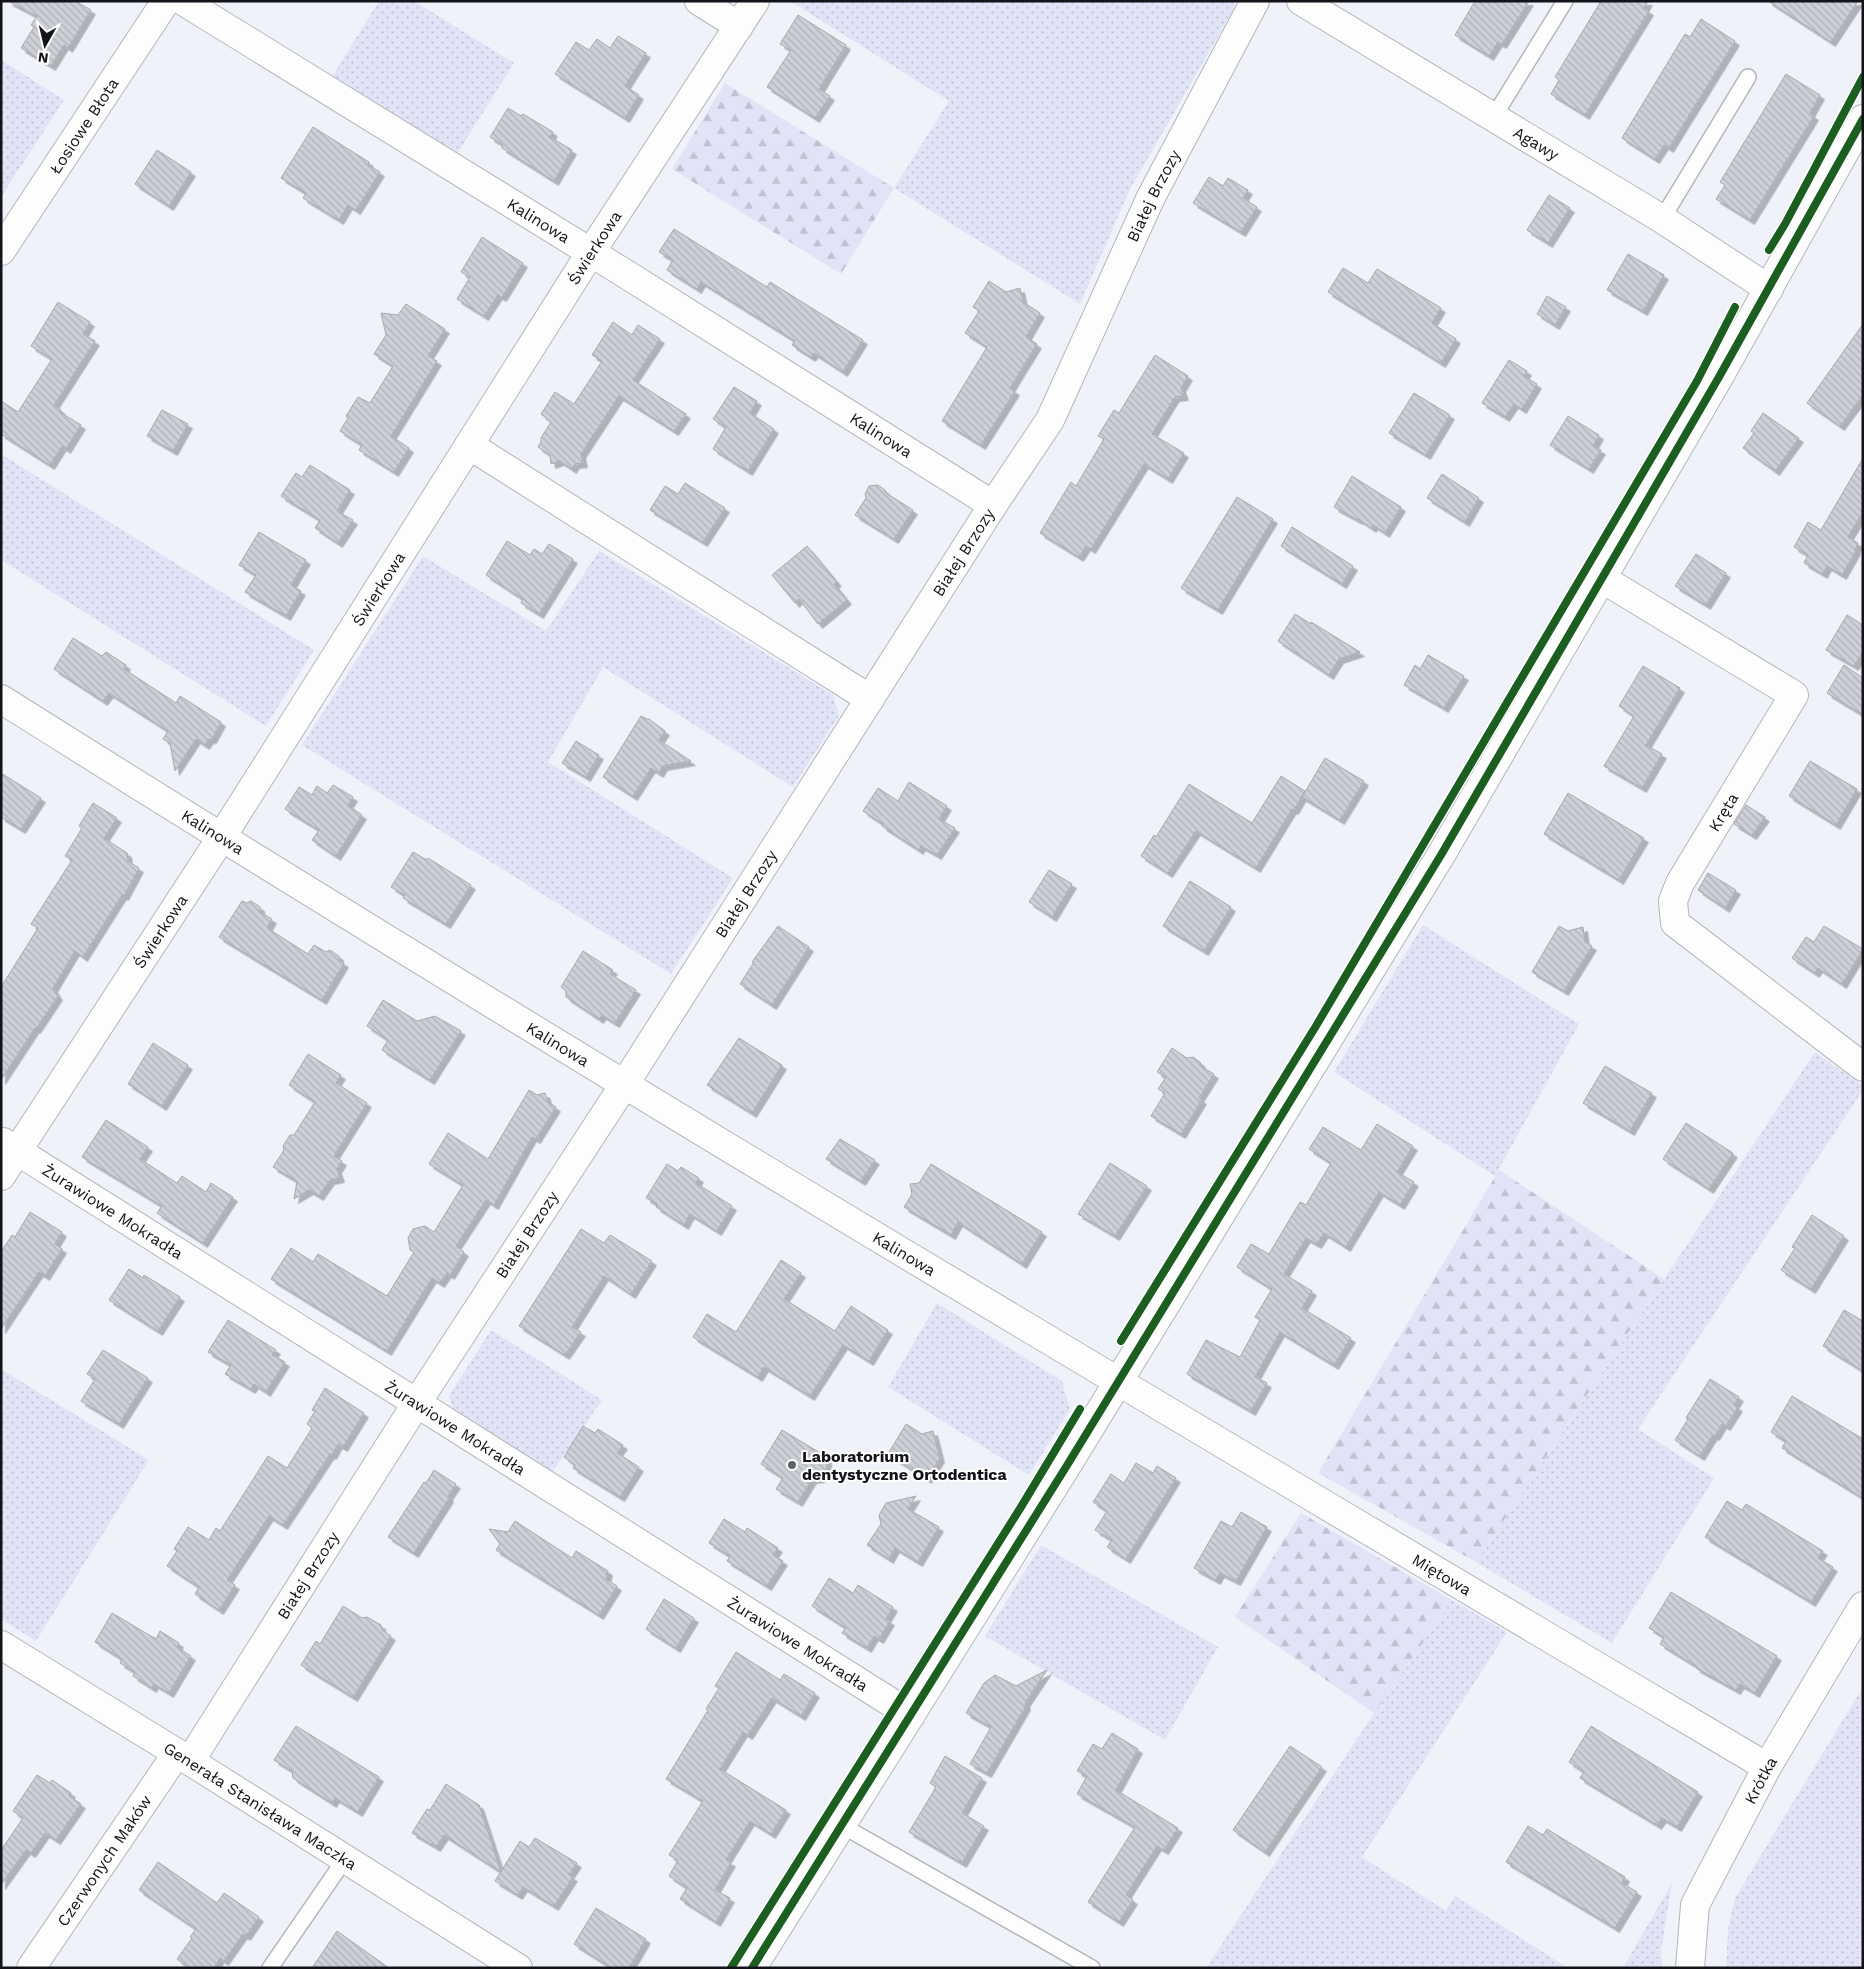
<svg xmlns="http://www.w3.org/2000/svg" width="1864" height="1969" font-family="'Work Sans',sans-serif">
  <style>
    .grass { fill: url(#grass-dots) }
    .forest { fill: url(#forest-firs) }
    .building { fill: url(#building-back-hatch); stroke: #a8a9af; filter: url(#shadow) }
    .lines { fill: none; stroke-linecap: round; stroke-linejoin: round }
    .service-casing { stroke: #b5b6bc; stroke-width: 18 }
    .minor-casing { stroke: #b5b6bc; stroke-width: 30 }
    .service { stroke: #fdfdfe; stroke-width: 15 }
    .minor { stroke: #fdfdfe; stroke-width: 28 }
    .cycleway-casing { stroke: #fff; stroke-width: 11 }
    .cycleway { stroke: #1b5e20; stroke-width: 8 }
    .poi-dot { fill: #606168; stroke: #fff; stroke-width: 2 }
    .labels { text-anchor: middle; stroke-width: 4; stroke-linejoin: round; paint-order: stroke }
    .street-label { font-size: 16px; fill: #131319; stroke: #fff }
    .poi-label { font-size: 16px; font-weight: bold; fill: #131319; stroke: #fff; text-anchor: start }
  </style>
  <defs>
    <pattern id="grass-dots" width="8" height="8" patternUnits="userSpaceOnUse" patternTransform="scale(1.25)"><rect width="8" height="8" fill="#e1e3f6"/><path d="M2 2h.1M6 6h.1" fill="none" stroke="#c0c2d2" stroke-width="1.8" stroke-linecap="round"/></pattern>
    <pattern id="forest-firs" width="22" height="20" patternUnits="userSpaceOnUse" patternTransform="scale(1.25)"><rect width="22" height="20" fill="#e1e3f6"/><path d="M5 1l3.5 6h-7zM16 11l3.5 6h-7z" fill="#c0c2d2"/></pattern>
    <pattern id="building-back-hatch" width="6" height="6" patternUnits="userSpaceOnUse" patternTransform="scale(1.25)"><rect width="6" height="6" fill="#ced0d7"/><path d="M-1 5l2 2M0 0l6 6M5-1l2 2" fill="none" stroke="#b0b2b8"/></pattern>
    <filter id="shadow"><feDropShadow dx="4.5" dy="4.5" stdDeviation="0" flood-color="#0004"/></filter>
  </defs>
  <rect width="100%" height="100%" fill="#f0f2fa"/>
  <path class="grass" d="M379 1H414L514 63 457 154 332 77Z
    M790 1H1233L1235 7 1130 189 1080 304 894 188 949 101Z
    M1 60 64 100 1 197Z
    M1 454 314 650 266 726 1 560Z
    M599 551 833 695 839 716 793 787 603 667 548 762 733 878 671 974 302 745 423 556 546 631Z
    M1423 925 1579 1024 1495 1176 1334 1072Z
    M1815 1052 1863 1086V1090L1638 1429 1714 1478 1612 1643 1476 1562Z
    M937 1303 1062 1381 1070 1409 1029 1475 888 1387Z
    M491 1330 602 1400 551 1474 454 1412 449 1396Z
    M1 1369 149 1460 36 1641 1 1619Z
    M1041 1545 1218 1647 1165 1740 985 1636Z
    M1452 1600 1507 1632 1362 1857 1446 1911 1455 1896 1568 1968H1206L1374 1713Z
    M1863 1687V1968H1726L1728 1929 1735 1898Z
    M1672 1883 1661 1950 1662 1968H1623Z"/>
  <path class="forest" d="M725 83 894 188 841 274 672 169Z
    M1499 1170 1664 1279 1476 1562 1318 1473Z
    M1301 1513 1452 1600 1374 1713 1235 1617Z"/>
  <path class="building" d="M8 1H75L91 10 68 48 64 45 51 66 21 48 34 27 31 25 37 16Z
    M1475 1H1529L1502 44 1498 42 1489 56 1455 35Z
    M1601 1H1648L1644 8 1649 11 1585 115 1551 94 1559 80 1555 77Z
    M1768 1H1858L1831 42Z
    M798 15 846 45 819 89 830 96 815 118 767 87 791 50 780 44Z
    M1701 19 1735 41 1669 148 1664 145 1655 159 1622 138 1685 34 1690 37Z
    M618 36 646 53 625 86 639 95 625 118 555 74 576 42 589 50 597 39 610 48Z
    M1786 74 1820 95 1810 113 1814 116 1750 220 1716 199 1725 185 1720 182Z
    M508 108 521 116 523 114 553 132 550 137 572 150 554 181 502 148 503 145 490 137Z
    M313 127 369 162 368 165 380 172 356 210 348 205 339 220 303 198 306 193 281 178Z
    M157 150 191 172 169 206 135 184Z
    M1209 177 1223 186 1228 178 1248 190 1243 198 1257 207 1241 232 1193 203Z
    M1549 195 1570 208 1548 243 1527 230Z
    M674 229 767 287 770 282 863 340 843 372 814 353 811 357 792 345 795 341 701 282 697 289 667 270 673 260 659 252Z
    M482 237 523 263 502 297 498 295 484 316 457 299 470 277 461 272Z
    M1628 254 1664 275 1643 311 1607 290Z
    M1343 268 1368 283 1377 269 1441 308 1432 323 1456 339 1441 363 1328 292Z
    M989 281 1006 292 1020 288 1023 302 1040 313 1026 337 1037 344 1010 388 1015 391 981 445 942 421 987 347 965 333 979 311 973 307Z
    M1547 296 1566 307 1555 325 1537 314Z
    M58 302 90 322 83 334 95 341 54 405 61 410 60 412 81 425 66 449 62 446 50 465 1 434V401L18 412 52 359 31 346Z
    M406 304 445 329 428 356 437 361 391 436 409 448 394 472 359 450 362 445 340 431 348 418 346 416 358 397 370 403 393 366 374 354 386 335 381 313 398 315Z
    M613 322 632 335 638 325 660 339 633 380 686 414 674 431 619 396 581 454 583 463 575 464 572 469 560 461 551 464 550 455 538 447 541 442V438L551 422 541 414 555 392 574 404 602 361 592 355Z
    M1863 324V395L1840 426 1807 403Z
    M1155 355 1188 376 1181 388 1184 396 1175 397 1152 434 1184 453 1168 479 1144 464 1091 549 1086 546 1079 557 1040 533 1071 482 1076 486 1104 439 1098 436 1114 410 1119 413Z
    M1509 360 1527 371 1524 376 1537 384 1522 409 1514 404 1505 417 1482 403Z
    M734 387 757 401 750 413 774 429 748 471 713 449 726 427 713 419Z
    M1414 393 1450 415 1426 455 1389 433Z
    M162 410 188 424 173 451 147 436Z
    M1763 413 1799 438 1775 471 1743 448 1754 433 1751 431Z
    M1568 416 1599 435 1593 446 1601 450 1589 469 1550 445Z
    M1863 458V512L1848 537 1858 543 1855 550H1856L1842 575 1827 566 1823 574 1804 563 1808 555 1794 547 1808 522 1821 530Z
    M310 465 350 490 337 511 353 520 338 543 315 528 320 520 281 496 296 473 302 477Z
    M1442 474 1479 498 1465 522 1427 498Z
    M1352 476 1401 507 1385 533 1373 525 1372 528 1358 519V520L1334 507Z
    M685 483 725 508 703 542 650 510 665 486 678 494Z
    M878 485 885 490 886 493 913 510 894 539 855 515 866 498 865 494 869 486Z
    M1237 497 1273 519 1218 610 1181 588Z
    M1292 527 1353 566 1342 584 1281 546Z
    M259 532 306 560 291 585 301 591 286 616 245 592 256 575 239 565Z
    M507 541 530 555 534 549 542 554 549 544 573 559 539 614 521 603 523 599 486 575Z
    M807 546 837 582 834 584 847 600 818 624 799 599 795 603 772 575Z
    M1696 554 1726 573 1706 605 1675 586Z
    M1295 614 1311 624V622L1360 652 1339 659 1329 675 1278 641Z
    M1847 615 1860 623 1863 629V652L1854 666 1826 650Z
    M73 638 102 656 106 652 126 665 124 669 176 703 180 696 221 722 212 739H209L205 745 196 739 175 771 170 743 163 739 168 731 109 693 103 701 54 669Z
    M1428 655 1464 676 1444 708 1404 685 1415 665 1420 669Z
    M1844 665 1863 678V715L1827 693Z
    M1643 666 1680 688 1646 745 1662 754 1642 788 1604 766 1634 716 1619 706Z
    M641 716 647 719H649L665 731 659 740 691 761 663 766 659 773 651 768 633 796 603 777Z
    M576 741 599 755 586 777 562 763Z
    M1325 758 1364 781 1340 820 1302 797Z
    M1810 761 1857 789 1836 825 1789 796Z
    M1 773 41 798 21 829 1 817Z
    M1281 776 1305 791 1294 810 1292 809 1256 868 1196 831 1168 873 1141 856 1154 835 1156 837 1189 784 1252 823Z
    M909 782 947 806 939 819 955 828 937 855 921 846 919 850 882 826 883 824 863 811 878 788 898 801Z
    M333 785 353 797 348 805 362 815 336 856 312 840 319 830 285 809 299 787 312 795 317 786 327 793Z
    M1568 793 1644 838 1619 880 1544 834Z
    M93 803 117 818 104 838 127 853 128 861 139 868 124 896 122 895 83 957 75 951 53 988 58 996 36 1029 35 1028 1 1080V987L38 928 31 924 72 860 65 856 82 828 79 826Z
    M1746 805 1765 817 1752 835 1734 824Z
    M413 852 427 860 428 858 471 885 446 924 403 898 405 895 391 887Z
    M1049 870 1072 884 1052 917 1029 902Z
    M1708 873 1736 890 1725 908 1698 890Z
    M1190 881 1231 907 1204 951 1163 926Z
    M242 901 247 903 251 901 260 907V912L272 919 267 928 308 954 314 945 326 952 330 950 339 956V960L344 963 322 1000 219 937Z
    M778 926 809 947 772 1005 740 984 754 962H752Z
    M1559 926 1568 931 1583 927 1585 942 1592 946 1564 991 1532 972Z
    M1824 926 1863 949 1842 984 1818 968 1815 973 1792 958 1806 937 1814 942Z
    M583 951 613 970 610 974 636 990 615 1023 602 1015 599 1019 566 997V991L561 987Z
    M383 1000 417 1021 435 1016 461 1031 430 1080 382 1050 388 1040 367 1026Z
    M739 1038 782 1065 752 1113 707 1085Z
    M153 1043 188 1065 162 1106 128 1084Z
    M1172 1048 1187 1058 1193 1057 1200 1062 1202 1067 1214 1074 1199 1098 1202 1100 1181 1134 1151 1116 1165 1093 1158 1089 1166 1077 1157 1072Z
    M308 1054 341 1075 336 1083 367 1103 334 1156 342 1161 337 1169 340 1178 330 1180 319 1196 309 1190 294 1199 297 1181 273 1167 284 1150 283 1146 290 1135H294L315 1102 289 1085Z
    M1605 1066 1652 1093 1630 1131 1583 1103Z
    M529 1090 537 1095 545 1093 548 1102 556 1107 536 1139 532 1137 494 1205 486 1200 456 1246 464 1252 450 1275 447 1273 440 1283 432 1278 387 1351 271 1279 291 1248 313 1262 318 1254 387 1296 414 1252 410 1250 408 1238 413 1229 425 1226 434 1232 463 1185 429 1164 448 1133 488 1159Z
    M106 1120 148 1147 140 1159 177 1183 182 1176 206 1192 211 1183 233 1197 203 1243 157 1213 162 1206 82 1157Z
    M1686 1123 1733 1153 1709 1189 1663 1159Z
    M1377 1124 1413 1146 1397 1172 1414 1182 1400 1205 1379 1192 1346 1247 1324 1233 1317 1244 1306 1238 1284 1274 1312 1291 1302 1308 1351 1338 1334 1365 1280 1332 1255 1377 1267 1383 1251 1411 1187 1374 1206 1340 1240 1357 1260 1320 1255 1317 1272 1289 1237 1267 1251 1244 1269 1254 1300 1202 1306 1205 1331 1163 1309 1149 1323 1127 1361 1150Z
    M840 1139 875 1160 861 1181 826 1159Z
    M1110 1163 1147 1186 1115 1236 1078 1214Z
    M667 1164 678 1171 681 1167 699 1178 696 1183 732 1206 717 1231 690 1214 684 1225 656 1207 657 1204 646 1198Z
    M931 1164 1042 1232 1022 1264 958 1222 951 1235 904 1207 912 1194 910 1184 919 1183Z
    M30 1212 62 1232 55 1244 62 1249 45 1276 39 1272 1 1329V1252L12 1235 15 1237Z
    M1812 1215 1844 1236 1811 1289 1781 1270 1795 1248 1792 1247Z
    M581 1229 604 1243 610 1235 652 1261 631 1294 604 1276 572 1327 581 1332 565 1355 519 1326Z
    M781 1260 801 1273 784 1299 835 1331 851 1306 888 1330 869 1361 843 1345 810 1396 764 1367 758 1377 693 1337 707 1314 736 1332Z
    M129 1269 143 1278 144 1275 180 1297 158 1331 109 1300Z
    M1844 1310 1863 1321V1371L1823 1346Z
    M228 1320 276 1350 272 1355 285 1362 266 1392 254 1384 251 1389 225 1374 231 1365 208 1352Z
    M103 1350 148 1378 119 1424 81 1401 95 1379 87 1374Z
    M1710 1379 1739 1397 1734 1405 1738 1407 1726 1426 1722 1424 1715 1436 1713 1435 1700 1456 1675 1440 1688 1419 1686 1418Z
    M325 1388 364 1413 343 1447 338 1444 332 1455 330 1454 283 1525 269 1516 227 1580 235 1585 219 1610 195 1594 199 1587 167 1566 177 1551 174 1549 188 1527 209 1540 216 1528 220 1531 268 1456 287 1468 312 1428 307 1424 315 1411 312 1410Z
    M1792 1396 1863 1439V1498L1782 1448 1786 1441 1771 1432Z
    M906 1424 922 1434 933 1431 940 1458 927 1479 888 1454Z
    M583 1426 595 1433 598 1429 623 1445 617 1453 639 1467 620 1497 573 1468 575 1465 564 1457Z
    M782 1430 827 1457V1467L820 1478 812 1479 798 1502 776 1489 783 1478 761 1464Z
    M1136 1463 1153 1473 1157 1466 1176 1478 1126 1559 1107 1547 1112 1540 1095 1530 1107 1511 1093 1502 1111 1474 1124 1483Z
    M434 1470 456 1484 448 1496 449 1498 414 1553 388 1537 424 1482 426 1483Z
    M916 1496 908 1509 939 1527 918 1562 895 1548 889 1559 867 1545 881 1524 879 1515 886 1503Z
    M1727 1501 1742 1510 1746 1504 1823 1551 1818 1558 1833 1567 1811 1602 1705 1537Z
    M1241 1512 1267 1527 1236 1581 1220 1573 1216 1580 1194 1568 1221 1521 1232 1527Z
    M724 1519 745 1532 747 1528 778 1548 773 1555 783 1561 767 1586 727 1561 730 1556 709 1543Z
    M515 1521 572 1558 576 1551 608 1571 606 1579 617 1586 599 1615 496 1550 500 1544 489 1529 508 1532Z
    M829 1578 853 1593 858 1585 893 1607 886 1619 890 1621 879 1639 874 1636 867 1648 842 1633 846 1628 812 1606Z
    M1671 1592 1777 1656 1755 1693 1740 1684 1736 1690 1696 1668V1666L1660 1644 1664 1637 1649 1628Z
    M664 1599 694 1618 676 1648 646 1629Z
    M343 1606 362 1618 367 1617 381 1625 382 1630 391 1636 353 1697 301 1665 316 1641 320 1644Z
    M112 1613 156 1639 160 1631 179 1643 177 1647 191 1656 169 1693 154 1684 152 1688 133 1676 135 1672 120 1663 122 1659 95 1642Z
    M736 1652 780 1680 784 1674 815 1693 801 1716 772 1698 748 1735 743 1732 720 1769 786 1810 771 1834 750 1821 726 1860 731 1862 715 1890 730 1898 716 1922 680 1899 687 1888 669 1876 678 1860 669 1855 703 1801 666 1779 708 1710 706 1709 719 1688 715 1686Z
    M1047 1670 1025 1703 1026 1706 987 1773 970 1764 991 1727 966 1713 984 1683 995 1675 1016 1686Z
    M296 1726 379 1777 358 1812 335 1798 332 1803 293 1778 292 1771 274 1760Z
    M1591 1726 1698 1792 1677 1827 1662 1818 1657 1825 1580 1778 1584 1772 1569 1762Z
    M1112 1733 1138 1749 1116 1790 1178 1828 1164 1850 1157 1846 1126 1895 1133 1900 1119 1922 1088 1902 1135 1827 1077 1794 1087 1776 1077 1771 1093 1744 1102 1749Z
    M1290 1746 1322 1767 1265 1852 1233 1830Z
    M945 1756 982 1778 962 1813 984 1826 962 1863 909 1832 936 1787 930 1783Z
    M37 1775 50 1783 52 1780 71 1793 69 1796 81 1804 56 1840 45 1833 31 1853 26 1850 1 1885V1850L23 1818 13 1811Z
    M446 1784 479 1805 501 1872 444 1835 436 1847 412 1833 427 1809 430 1810Z
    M1528 1826 1543 1835 1547 1829 1625 1877 1622 1883 1637 1892 1615 1928 1506 1862Z
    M535 1838 577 1863 569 1875 573 1877 554 1906 523 1887 518 1895 495 1881 520 1841 529 1847Z
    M158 1862 217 1903 224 1893 259 1917 246 1936 243 1934 224 1961 220 1958 214 1968H189L177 1959 192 1938 190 1937 196 1929 139 1890Z
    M596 1908 646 1939 629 1968H612L574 1944Z
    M337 1931 389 1968H312Z"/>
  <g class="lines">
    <g class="service-casing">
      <path id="service" d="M1493 118 1565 1
        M1662 219 1748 77
        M841 1825 1092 1968
        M270 1968 345 1859"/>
    </g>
    <g class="minor-casing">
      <g id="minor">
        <path id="s1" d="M183 1 621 271 993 505"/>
        <path d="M699 1 739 26"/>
        <path id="s2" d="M1301 1 1662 219 1769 289"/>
        <path id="s3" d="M1 251 166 1"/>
        <path d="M469 445 870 699"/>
        <path d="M1601 578 1794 695 1680 883 1673 901 1675 923 1863 1067"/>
        <path id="s4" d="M1 699C583 1066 1175 1416 1767 1767"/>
        <path id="s5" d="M3 1142 911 1715"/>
        <path id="s6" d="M1 1176 221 838 591 252 755 1"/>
        <path id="s7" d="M1 1645 177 1753 518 1968"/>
        <path id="s8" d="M190 1761 416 1404 624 1085 993 505 1050 420 1151 197 1255 1"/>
        <path id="s9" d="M31 1968 177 1753"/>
        <path d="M752 1968 1066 1467 1441 855 1719 377 1863 119"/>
        <path id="s10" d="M1690 1968 1695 1905 1767 1767 1863 1606"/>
      </g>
    </g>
    <use href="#service" class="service"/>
    <use href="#minor" class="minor"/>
    <g class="cycleway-casing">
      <path id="cycleway" d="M1769 250 1785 224 1863 77
        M1121 1341 1316 1026 1697 381 1735 307
        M731 1968 1021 1507 1080 1409
        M752 1968 1066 1467 1441 855 1719 377 1863 119"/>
    </g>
    <use href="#cycleway" class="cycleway"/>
  </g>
  <circle class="poi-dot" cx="792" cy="1465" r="5"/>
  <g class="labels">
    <g class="street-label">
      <text dy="6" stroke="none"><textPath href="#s3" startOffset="150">Łosiowe Błota</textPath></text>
      <text dy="6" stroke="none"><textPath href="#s2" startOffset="275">Agawy</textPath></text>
      <text dy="6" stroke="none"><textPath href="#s8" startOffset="1840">Białej Brzozy</textPath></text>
      <text dy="6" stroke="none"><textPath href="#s1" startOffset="418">Kalinowa</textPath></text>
      <text dy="6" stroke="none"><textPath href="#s6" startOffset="1102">Świerkowa</textPath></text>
      <text dy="6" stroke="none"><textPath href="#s1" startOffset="822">Kalinowa</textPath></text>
      <text dy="6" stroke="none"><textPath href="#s8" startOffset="1435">Białej Brzozy</textPath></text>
      <text dy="6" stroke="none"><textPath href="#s6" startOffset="698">Świerkowa</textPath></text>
      <text transform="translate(1723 812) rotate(-59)" y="6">Kręta</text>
      <text dy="6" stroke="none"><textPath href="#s4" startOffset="250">Kalinowa</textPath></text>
      <text dy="6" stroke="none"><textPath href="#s8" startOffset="1030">Białej Brzozy</textPath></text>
      <text dy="6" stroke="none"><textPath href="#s6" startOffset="292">Świerkowa</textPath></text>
      <text dy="6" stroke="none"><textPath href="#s4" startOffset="655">Kalinowa</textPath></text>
      <text dy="6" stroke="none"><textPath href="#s5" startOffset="130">Żurawiowe Mokradła</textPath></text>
      <text dy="6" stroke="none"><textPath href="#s8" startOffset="625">Białej Brzozy</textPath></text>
      <text dy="6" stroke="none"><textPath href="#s4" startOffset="1060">Kalinowa</textPath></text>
      <text dy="6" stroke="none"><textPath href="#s5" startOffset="535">Żurawiowe Mokradła</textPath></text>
      <text dy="6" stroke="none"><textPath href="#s4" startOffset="1686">Miętowa</textPath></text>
      <text dy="6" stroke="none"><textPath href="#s8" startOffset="220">Białej Brzozy</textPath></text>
      <text dy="6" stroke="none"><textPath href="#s5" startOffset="940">Żurawiowe Mokradła</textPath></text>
      <text dy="6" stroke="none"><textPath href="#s10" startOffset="204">Krótka</textPath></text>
      <text dy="6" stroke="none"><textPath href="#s7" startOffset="305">Generała Stanisława Maczka</textPath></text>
      <text dy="6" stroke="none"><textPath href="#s9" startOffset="130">Czerwonych Maków</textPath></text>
    </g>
    <g class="poi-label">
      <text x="802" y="1462">Laboratorium<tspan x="802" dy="18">dentystyczne Ortodentica</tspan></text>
    </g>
  </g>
  <rect width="1864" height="1969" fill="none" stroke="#131319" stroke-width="5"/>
  <g transform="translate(45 45) rotate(188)" stroke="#ffffff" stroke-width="4" paint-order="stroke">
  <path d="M0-4L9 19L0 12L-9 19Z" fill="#131319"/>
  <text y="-8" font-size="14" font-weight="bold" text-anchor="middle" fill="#131319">N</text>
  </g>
</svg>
